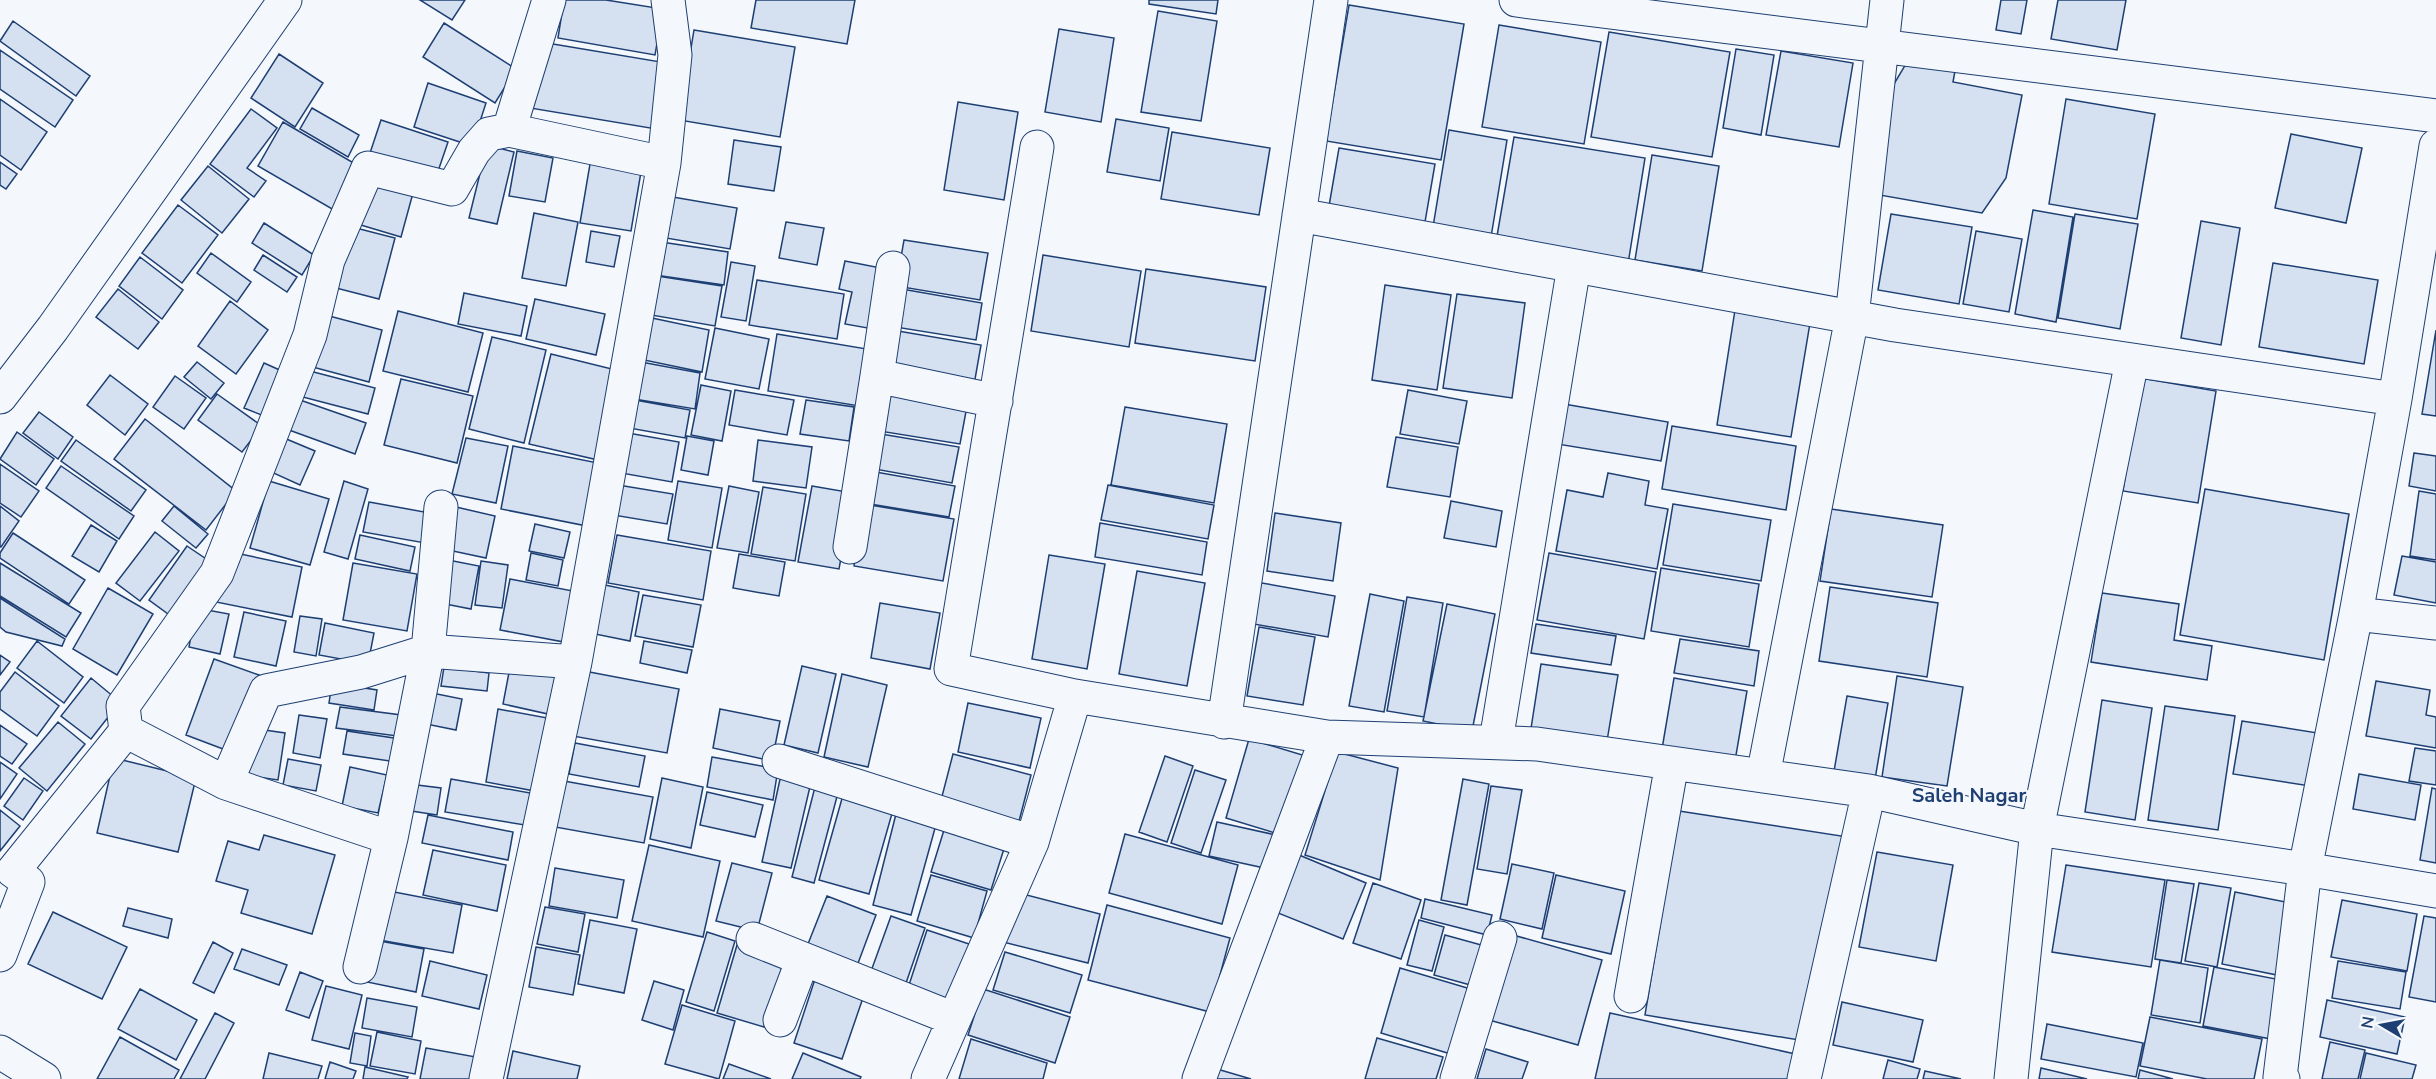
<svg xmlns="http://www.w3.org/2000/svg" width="2436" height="1079" font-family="'Nunito Sans',sans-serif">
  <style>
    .building { fill: #d5e0f0; stroke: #1d3f73; stroke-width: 1.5 }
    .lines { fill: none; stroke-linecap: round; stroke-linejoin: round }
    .minor-casing { stroke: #1d3f73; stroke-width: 35 }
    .tertiary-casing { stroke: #1d3f73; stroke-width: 35 }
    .minor { stroke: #f4f7fb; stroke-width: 33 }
    .tertiary { stroke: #f4f7fb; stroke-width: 33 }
    .labels { text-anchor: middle; stroke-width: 4.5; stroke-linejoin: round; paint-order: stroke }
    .neighbourhood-label { font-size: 20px; font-weight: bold; fill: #1d3f73; stroke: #f4f7fb }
  </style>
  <rect width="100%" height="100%" fill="#f4f7fb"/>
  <path class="building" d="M420 0H465L452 20Z
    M564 0H606L663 9 655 55 558 38Z
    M756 0H855L847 44 751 28Z
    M1149 0H1218L1216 14 1149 4Z
    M2001 0H2027L2021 34 1996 30Z
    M2058 0H2126L2117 50 2051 39Z
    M1349 5 1464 24 1441 160 1326 141Z
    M1158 11 1217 21 1201 121 1141 112Z
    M13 21 90 76 76 96 0 41Z
    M444 23 516 69 495 103 423 57Z
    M1499 25 1601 42 1584 144 1482 127Z
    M1059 29 1114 38 1101 122 1045 112Z
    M694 30 795 47 780 137 679 120Z
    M1609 32 1730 52 1712 157 1591 137Z
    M541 42 667 63 656 129 530 108Z
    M1736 49 1774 55 1761 135 1723 128Z
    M0 50 73 100 55 127 0 89Z
    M1781 51 1853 63 1839 147 1766 135Z
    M279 54 323 83 295 127 251 98Z
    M1907 62 1955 71 1953 82 2022 95 2006 178 1982 213 1868 193 1885 99Z
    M428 83 486 103 472 146 414 127Z
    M0 99 47 132 21 170 0 155Z
    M2066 99 2155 114 2137 219 2049 204Z
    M958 102 1018 112 1004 200 944 190Z
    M312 108 359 135 348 157 300 129Z
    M251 109 277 128 247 168 266 181 254 197 210 164Z
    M1116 119 1169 128 1160 181 1107 172Z
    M381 120 448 142 434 183 367 162Z
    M283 122 364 169 339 213 258 166Z
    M1449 130 1507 140 1491 237 1433 227Z
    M1172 132 1270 148 1259 215 1161 199Z
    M2291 134 2362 148 2346 223 2275 208Z
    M1514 137 1645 158 1628 264 1496 242Z
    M734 140 781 147 774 191 728 184Z
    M487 145 514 152 497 224 469 218Z
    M1339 148 1435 164 1425 222 1329 206Z
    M517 151 553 158 545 202 509 196Z
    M1652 155 1719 166 1702 271 1635 260Z
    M591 158 642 166 631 231 580 223Z
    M0 162 17 174 6 189 0 185Z
    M208 166 249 199 222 233 181 200Z
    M366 179 413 193 401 237 354 223Z
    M667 196 737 208 730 249 660 237Z
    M178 205 218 235 182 283 142 253Z
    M2033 210 2073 217 2056 322 2015 314Z
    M534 213 578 222 566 286 522 278Z
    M1891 214 1972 227 1959 304 1878 290Z
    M2075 214 2138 224 2120 329 2058 318Z
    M2201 221 2240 228 2221 345 2181 338Z
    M786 222 824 228 817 265 779 258Z
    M264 223 314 255 302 275 252 243Z
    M352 227 395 238 379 299 336 288Z
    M591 231 620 236 614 267 586 262Z
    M1976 231 2022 239 2009 312 1963 304Z
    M904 240 988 253 980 300 896 286Z
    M661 242 728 252 724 285 655 275Z
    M211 253 251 282 237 302 197 273Z
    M263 255 297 277 287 292 254 270Z
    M1043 255 1141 271 1129 347 1031 331Z
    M140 257 183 290 162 319 119 286Z
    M845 261 886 269 873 329 845 324 852 292 839 289Z
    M731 262 755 266 746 321 721 317Z
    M2273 263 2378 280 2364 364 2259 347Z
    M1146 269 1266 287 1255 361 1135 343Z
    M657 276 722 286 715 326 651 315Z
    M757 280 844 294 837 339 749 325Z
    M1385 285 1451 295 1437 390 1372 380Z
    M896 288 982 303 976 340 889 326Z
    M118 289 159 322 138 349 96 317Z
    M464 293 527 306 521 336 458 324Z
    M1457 294 1525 303 1512 398 1443 388Z
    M535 299 605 314 596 355 526 339Z
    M230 301 268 330 236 374 198 346Z
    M1735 310 1810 323 1791 437 1717 425Z
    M398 311 483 333 468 392 383 371Z
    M318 313 382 330 369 382 305 365Z
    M652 318 709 330 702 372 644 360Z
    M715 328 769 339 759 389 705 379Z
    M892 330 981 345 974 385 885 369Z
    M2436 330V416L2422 414Z
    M777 334 867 349 859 406 768 391Z
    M492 337 546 350 524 443 469 429Z
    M551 354 620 371 598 460 529 444Z
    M197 362 224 383 211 399 184 377Z
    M641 362 700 373 695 409 634 399Z
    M264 363 293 376 274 420 244 408Z
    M306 370 375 388 368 414 299 396Z
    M110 375 148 404 125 435 87 405Z
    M175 376 206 398 184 429 153 407Z
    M2141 378 2216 391 2198 503 2123 491Z
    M401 379 473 396 457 463 384 445Z
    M701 385 731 391 722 441 691 435Z
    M735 390 794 400 787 435 729 425Z
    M1408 390 1467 401 1459 444 1400 434Z
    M880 391 967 406 960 444 873 430Z
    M217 394 262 426 242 452 198 420Z
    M300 400 366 423 355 454 289 430Z
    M635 400 690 410 685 438 629 428Z
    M806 400 854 407 849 441 800 434Z
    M1564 404 1668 422 1661 461 1557 444Z
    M1125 407 1227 424 1214 503 1111 485Z
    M39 412 73 437 58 459 23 433Z
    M145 419 236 491 206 530 114 459Z
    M1672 426 1796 446 1786 510 1662 489Z
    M17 432 54 459 36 485 0 459Z
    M628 433 679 442 672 482 621 473Z
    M875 433 959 447 952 483 869 468Z
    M687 436 714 441 708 475 681 470Z
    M1396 437 1458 447 1450 497 1387 487Z
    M284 438 315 451 300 485 269 471Z
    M466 438 508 446 496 503 452 494Z
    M76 440 146 490 131 511 61 461Z
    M758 440 812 447 806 488 753 481Z
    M513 446 598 463 587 526 501 509Z
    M2414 453 2436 456V491L2409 486Z
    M0 464 39 491 21 517 0 503Z
    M61 466 134 516 119 539 46 488Z
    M870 471 955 486 949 517 864 503Z
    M1608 473 1649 481 1645 505 1668 509 1657 569 1556 551 1567 490 1603 497Z
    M269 481 329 499 310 565 250 548Z
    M344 481 368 489 348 559 324 552Z
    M678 481 722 488 712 548 668 540Z
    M612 484 673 494 667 524 607 514Z
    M1108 485 1214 505 1208 539 1101 520Z
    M729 486 759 492 748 553 717 548Z
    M812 486 853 493 839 569 798 562Z
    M763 487 806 494 795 561 751 554Z
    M2205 489 2349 514 2324 660 2180 635Z
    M2419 491 2436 494V560L2410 556Z
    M1451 501 1502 511 1496 547 1444 538Z
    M369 502 430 513 425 543 363 532Z
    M864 504 954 519 943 581 854 566Z
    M1673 504 1771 520 1761 581 1663 565Z
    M0 506 19 521 1 547H0Z
    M174 506 208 534 196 548 162 521Z
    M456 507 495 516 486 558 448 550Z
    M1831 509 1943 525 1932 597 1820 581Z
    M1275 513 1341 523 1333 581 1267 571Z
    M1100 523 1207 542 1202 575 1095 557Z
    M535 524 570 532 564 558 529 551Z
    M91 525 117 541 99 572 72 556Z
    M155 532 179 551 140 601 116 583Z
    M13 533 85 580 69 604 0 558V553Z
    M360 535 415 547 410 571 355 559Z
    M617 535 711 551 703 600 608 583Z
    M187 546 218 567 179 622 149 600Z
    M226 551 302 567 292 617 216 602Z
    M531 553 563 560 558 586 526 580Z
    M1549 553 1656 572 1644 639 1537 620Z
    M739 554 785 562 779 596 733 588Z
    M1049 555 1105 564 1087 669 1032 659Z
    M2402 556 2436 562V603L2394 595Z
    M443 559 479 566 471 609 435 602Z
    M481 561 508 565 502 608 475 605Z
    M0 563 81 613 66 637 0 596Z
    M353 563 417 574 407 631 343 620Z
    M1661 568 1759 584 1749 647 1651 631Z
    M1137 571 1205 583 1187 686 1119 674Z
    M510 579 573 591 564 642 500 630Z
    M1256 582 1335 596 1328 637 1248 623Z
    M605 585 639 592 630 641 595 634Z
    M1830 587 1938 603 1927 677 1819 661Z
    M108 588 153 614 117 675 73 649Z
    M2102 593 2179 604 2174 640 2212 646 2207 680 2091 662Z
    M1370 594 1404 601 1384 712 1349 706Z
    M643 595 701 605 693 647 635 636Z
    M1407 597 1443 603 1424 717 1387 711Z
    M0 598 65 639 62 646 6 632 0 627Z
    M880 603 940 613 930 669 871 658Z
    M1447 604 1495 614 1472 731 1423 721Z
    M196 608 229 614 220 654 189 647Z
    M244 612 286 621 276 666 234 657Z
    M300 616 322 619 316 656 294 652Z
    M325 623 374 633 368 664 319 655Z
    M1536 624 1616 636 1611 665 1531 653Z
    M1259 627 1315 637 1303 705 1247 696Z
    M1680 639 1759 651 1754 686 1674 673Z
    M37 641 83 677 64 703 17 668Z
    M644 641 692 650 687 673 640 663Z
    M0 655 10 662 0 675Z
    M214 659 259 675 231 752 186 735Z
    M511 662 566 673 557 716 503 704Z
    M1541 664 1618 675 1606 747 1530 735Z
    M802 666 836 674 818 753 784 745Z
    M444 667 489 673 487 691 441 686Z
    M579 670 679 689 667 753 567 735Z
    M15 672 59 706 37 736 0 709V692Z
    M842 674 887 685 868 767 824 757Z
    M1897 676 1963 687 1947 786 1882 777Z
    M91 678 120 702 91 739 61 716Z
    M1674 678 1747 691 1735 761 1662 749Z
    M2376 681 2430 690 2426 715 2436 717V748L2366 736Z
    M332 683 377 690 374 710 329 703Z
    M432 693 462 699 456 730 426 724Z
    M1847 696 1888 703 1874 785 1833 777Z
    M2102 700 2152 708 2135 820 2085 812Z
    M968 703 1041 718 1030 768 958 752Z
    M2165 706 2235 716 2218 830 2148 820Z
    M340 707 409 716 405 737 336 728Z
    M498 709 553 719 540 792 486 782Z
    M720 709 780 721 772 761 713 748Z
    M299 715 327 719 320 758 293 753Z
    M2242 721 2318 733 2310 786 2233 774Z
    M58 722 85 744 47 791 19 768Z
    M0 725 27 744 12 764 0 756Z
    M251 728 285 733 278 780 244 775Z
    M347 731 407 740 403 763 343 754Z
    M1249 739 1309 757 1285 836 1226 818Z
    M575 743 645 756 639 787 569 774Z
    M2415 748 2436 751V785L2409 781Z
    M1337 752 1398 768 1380 880 1305 855Z
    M953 754 1031 775 1017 829 939 808Z
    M1165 756 1193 766 1167 842 1139 832Z
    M712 757 778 769 773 800 707 787Z
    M114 758 196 778 178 852 97 833Z
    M288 759 321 765 316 791 283 785Z
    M0 762 17 774 0 799Z
    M350 767 387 775 378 813 342 806Z
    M782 770 812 778 791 868 762 862Z
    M1195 770 1226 780 1201 853 1171 843Z
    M2359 774 2421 785 2415 820 2353 809Z
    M24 778 43 791 23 820 4 806Z
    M662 778 703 787 691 848 650 839Z
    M451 779 536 794 531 826 445 812Z
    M1463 779 1489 784 1467 905 1441 900Z
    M564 781 653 797 644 843 555 827Z
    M816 783 839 789 814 883 792 877Z
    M409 784 441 788 437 815 405 810Z
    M1491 786 1522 790 1507 874 1477 869Z
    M2432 788 2436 789V863L2420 860Z
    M707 792 763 805 755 837 700 825Z
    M843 795 893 810 869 894 819 880Z
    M0 810 20 826 0 851Z
    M897 810 937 821 911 915 873 905Z
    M1679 811 1848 837 1805 1041 1645 1015Z
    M428 815 513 832 508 860 422 843Z
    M948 817 1008 836 991 890 931 872Z
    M1217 822 1276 835 1269 869 1209 856Z
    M1125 834 1238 865 1222 924 1109 893Z
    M264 835 335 855 312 934 241 913 248 890 216 881 228 841 259 850Z
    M649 845 720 861 703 937 632 921Z
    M433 850 506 865 497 911 423 895Z
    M1292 852 1366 883 1343 939 1268 909Z
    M1877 852 1953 865 1936 961 1859 947Z
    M732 863 772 873 757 931 716 921Z
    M1512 864 1554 873 1542 929 1500 919Z
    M2066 865 2165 880 2151 967 2052 952Z
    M555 868 624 880 617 918 549 906Z
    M931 875 987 891 974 938 917 921Z
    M1556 875 1625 891 1611 954 1542 938Z
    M2167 880 2194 884 2181 963 2155 959Z
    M1373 883 1421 900 1401 959 1353 943Z
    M2199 883 2231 888 2217 967 2185 961Z
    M389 891 462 905 453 953 379 940Z
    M1015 892 1100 914 1088 963 1003 942Z
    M2235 892 2291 903 2277 975 2222 964Z
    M827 896 876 915 854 974 804 954Z
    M1425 899 1492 915 1487 935 1421 918Z
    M2342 900 2417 914 2407 971 2331 957Z
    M1107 905 1230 938 1210 1012 1088 980Z
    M545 907 585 914 578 952 537 944Z
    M128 908 172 919 168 938 123 926Z
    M53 912 127 947 102 999 28 964Z
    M891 916 925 928 905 986 870 974Z
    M2424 916 2436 918V1002L2409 997Z
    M590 920 637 929 624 993 578 984Z
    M1419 920 1444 927 1432 971 1407 965Z
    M927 930 972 945 951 1006 907 991Z
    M707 932 735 941 714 1011 686 1002Z
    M1445 935 1485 946 1474 986 1434 975Z
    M1513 935 1602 960 1578 1045 1489 1020Z
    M374 940 424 949 416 992 367 982Z
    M213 942 233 953 214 993 193 983Z
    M737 945 785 958 764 1027 717 1013Z
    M536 947 580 955 573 995 529 987Z
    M242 949 287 965 279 985 234 969Z
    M1005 952 1082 975 1070 1013 993 990Z
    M2160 960 2208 968 2200 1023 2151 1015Z
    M430 961 487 975 479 1009 422 996Z
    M2338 961 2406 972 2400 1009 2332 998Z
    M2214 967 2281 980 2271 1039 2203 1026Z
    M1400 968 1474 990 1454 1055 1381 1033Z
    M300 972 323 981 309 1018 286 1010Z
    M816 976 865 992 842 1059 794 1043Z
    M654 981 684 990 673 1030 642 1020Z
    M326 986 362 995 349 1049 312 1040Z
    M140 989 197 1020 176 1060 118 1029Z
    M983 989 1070 1017 1055 1063 968 1035Z
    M367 998 417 1007 412 1037 362 1028Z
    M2327 1000 2405 1017 2397 1054 2320 1037Z
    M1842 1002 1923 1020 1913 1062 1833 1045Z
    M682 1005 735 1021 719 1079 665 1064Z
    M215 1013 234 1023 205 1079H180Z
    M1610 1013 1800 1055 1794 1079H1595Z
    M2150 1017 2262 1039 2254 1079H2207L2140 1066Z
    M2047 1024 2143 1043 2136 1077 2041 1059Z
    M377 1032 421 1041 415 1074 370 1066Z
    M355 1033 371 1036 367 1066 350 1063Z
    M120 1037 179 1070 174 1079H97Z
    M1377 1038 1443 1057 1436 1079H1365Z
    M971 1039 1047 1063 1043 1079H959Z
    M2330 1042 2365 1050 2358 1079H2322Z
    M426 1048 476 1057 471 1079H420Z
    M1486 1049 1528 1062 1522 1079H1477Z
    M513 1051 580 1066 577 1079H507Z
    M269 1053 322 1066 318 1079H263Z
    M803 1053 861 1077 860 1079H792Z
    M2366 1053 2416 1065 2412 1079H2360Z
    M1888 1060 1920 1069 1917 1079H1883Z
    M330 1062 356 1071 353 1079H325Z
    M729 1064 771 1079H723Z
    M365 1067 408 1077 407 1079H363Z
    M2041 1068 2087 1079H2039Z
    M1217 1069 1251 1079H1215Z
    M2140 1070 2173 1079H2138Z
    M1925 1071 1961 1079H1923Z"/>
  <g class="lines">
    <g class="minor-casing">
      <path id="minor" d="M549 0 509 130 664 163
        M1516 0 2436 116
        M1037 147 951 669 1075 696 1327 737 1537 744 1869 791 2037 829 2305 869 2436 891
        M1299 215 1895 325 2395 399
        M877 376 893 268
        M441 507 428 651 575 662
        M850 547 877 376 996 401
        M2356 614 2436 623
        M1224 722 1331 0
        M126 731 123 706 217 573 310 335 328 260 368 168 452 189 474 151 489 134 509 130
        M1496 741 1574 266
        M779 761 1032 842
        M1763 776 1852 317 1887 0
        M226 783 266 691 361 672 428 651 391 838
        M753 939 954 1019
        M0 955 28 882 13 871 126 731 226 783 391 838 360 967
        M1631 996 1672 763
        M780 1020 803 959
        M0 1052 44 1079
        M486 1079 575 662 664 163 675 55 668 0
        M928 1079 1032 842 1075 696
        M1199 1079 1327 737
        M1457 1079 1500 938
        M1804 1079 1869 791
        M2011 1079 2037 829 2132 361
        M2283 1079 2280 1077 2305 869 2356 614 2395 399 2436 146"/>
    </g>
    <g class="tertiary-casing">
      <path id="tertiary" d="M0 397 53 328 285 0"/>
    </g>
    <use href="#minor" class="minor"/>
    <use href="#tertiary" class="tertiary"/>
  </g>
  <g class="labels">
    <g class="neighbourhood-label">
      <text x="1969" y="802">Saleh Nagar</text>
    </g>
  </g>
  <g transform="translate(2382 1025) rotate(280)" stroke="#f4f7fb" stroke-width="4.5" paint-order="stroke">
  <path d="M0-4.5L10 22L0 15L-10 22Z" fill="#1d3f73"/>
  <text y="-9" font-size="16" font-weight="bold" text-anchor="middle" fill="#1d3f73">N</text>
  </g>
</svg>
